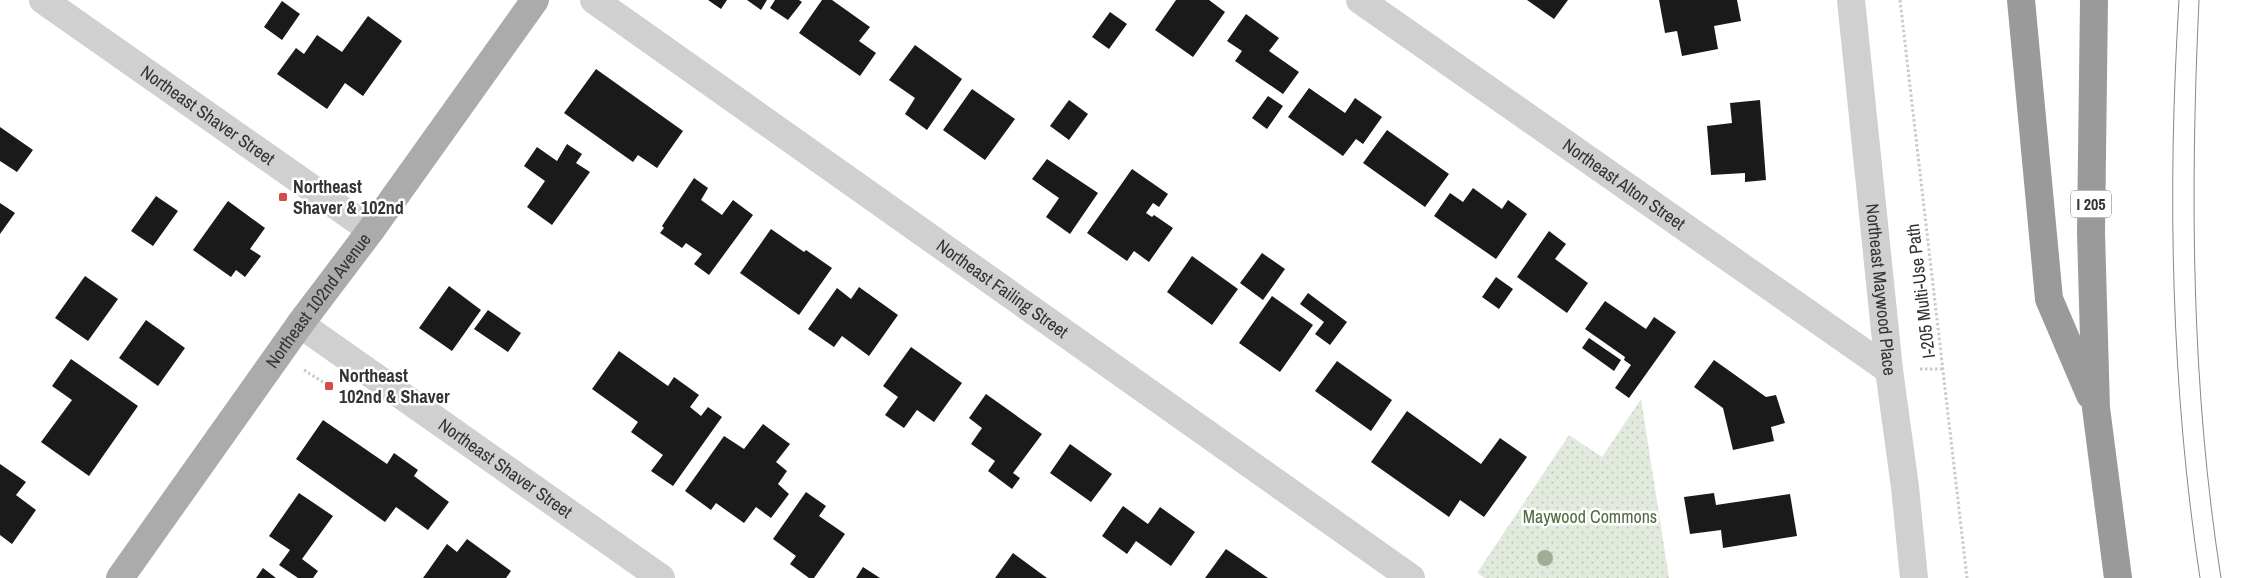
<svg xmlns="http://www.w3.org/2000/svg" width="2267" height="578" font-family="'Archivo Narrow',sans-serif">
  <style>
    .grass { fill: url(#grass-dots) }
    .building { fill: #1a1a1a }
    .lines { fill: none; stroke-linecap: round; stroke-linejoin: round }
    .path { stroke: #cacaca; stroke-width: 3; stroke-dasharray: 2.5 2.5; stroke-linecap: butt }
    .minor { stroke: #d0d0d0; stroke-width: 28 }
    .major { stroke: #ababab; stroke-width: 28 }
    .highway { stroke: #9a9a9a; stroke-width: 28 }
    .tram { stroke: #888; stroke-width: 1 }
    .tree { fill: #a0ae98 }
    .poi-dot { fill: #d64b48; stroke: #fff; stroke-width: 2 }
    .labels { text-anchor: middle; stroke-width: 5; stroke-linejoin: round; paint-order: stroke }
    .shield { fill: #fff; stroke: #707070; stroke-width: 1 }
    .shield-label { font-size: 16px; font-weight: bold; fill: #333 }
    .street-label { font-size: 18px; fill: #333; stroke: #fff }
    .poi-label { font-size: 18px; font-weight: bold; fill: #333; stroke: #fff; text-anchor: start }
    .park-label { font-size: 18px; fill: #526b43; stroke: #fff }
  </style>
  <defs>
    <pattern id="grass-dots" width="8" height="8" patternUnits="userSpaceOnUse" patternTransform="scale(1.25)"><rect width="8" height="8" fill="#e2e9dd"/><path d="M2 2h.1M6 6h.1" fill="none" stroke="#c2c8be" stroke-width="1.8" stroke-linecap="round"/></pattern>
  </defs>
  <rect width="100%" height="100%" fill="#fff"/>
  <path class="grass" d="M1641 399 1669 578H1485L1477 573 1569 435 1602 457Z"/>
  <path class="building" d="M708 0H727L721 9Z
    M747 0H767L761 10Z
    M775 0H799L802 2 788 20 770 8Z
    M822 0H832L870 27 859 41 876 53 860 76 799 33Z
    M1176 0H1209L1225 12 1193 57 1155 30Z
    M1527 0H1568L1554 19Z
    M1659 0H1737L1741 21 1714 26 1718 49 1682 56 1677 31 1665 33Z
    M282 1 300 14 282 40 264 27Z
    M1110 12 1127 24 1109 49 1092 37Z
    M1246 14 1279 38 1269 51 1299 72 1283 94 1235 61 1242 51 1227 41Z
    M368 16 402 41 363 96 345 83 327 109 277 74 296 48 304 54 317 35 342 52Z
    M915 45 962 79 927 130 905 114 915 98 889 80Z
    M596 69 683 131 657 168 638 155 633 162 564 113Z
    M1309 88 1345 113 1355 98 1382 117 1363 144 1356 139 1343 156 1288 117Z
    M972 89 1015 119 985 160 943 130Z
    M1268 96 1283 106 1267 129 1252 118Z
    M1069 100 1088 114 1069 140 1050 126Z
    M1760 100 1766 180 1745 182V173L1711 175 1707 126 1732 123 1730 103Z
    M0 127 33 150 17 172 0 161Z
    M1387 130 1449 174 1425 207 1363 163Z
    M567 144 582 154 576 163 590 172 552 225 527 207 545 181 524 166 537 147 557 161Z
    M1047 159 1098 193 1070 234 1046 217 1059 198 1032 179Z
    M1132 169 1168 194 1159 207 1153 203 1146 213 1152 217 1154 215 1173 228 1149 262 1134 251 1127 261 1087 233Z
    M694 178 708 188 701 200 722 215 733 200 753 215 709 275 694 264 702 254 686 243 682 248 660 233 664 228 662 226Z
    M1473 188 1502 209 1508 200 1527 214 1496 259 1434 216 1450 193 1463 202Z
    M156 196 178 211 153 246 131 231Z
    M228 201 265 228 250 249 261 256 245 277 236 270 231 277 193 250Z
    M0 203 15 213 0 234Z
    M771 229 804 252 806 250 832 268 799 315 740 273Z
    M1549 231 1566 244 1555 259 1588 283 1567 313 1517 277Z
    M1262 253 1285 269 1263 300 1240 283Z
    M1192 256 1238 289 1212 325 1167 292Z
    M85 276 118 299 88 341 55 318Z
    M1496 277 1513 289 1499 309 1482 297Z
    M449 286 481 310 452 351 419 328Z
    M859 287 898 315 869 356 842 336 834 347 808 329 837 288 851 299Z
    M1308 293 1347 322 1330 345 1315 334 1324 322 1300 304Z
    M1272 296 1313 325 1280 372 1239 343Z
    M1605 301 1646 329 1654 317 1676 332 1629 398 1615 388 1631 365 1624 360 1625 357 1585 329Z
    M488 310 521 333 508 352 474 329Z
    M146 320 185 348 158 386 119 358Z
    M1589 338 1621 360 1614 371 1582 348Z
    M911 347 962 383 934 422 917 410 904 428 885 415 898 397 883 386Z
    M619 351 668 386 674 377 699 395 690 407 701 416 708 407 722 417 673 486 651 471 663 455 631 432 638 422 592 389Z
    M71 359 138 406 89 476 41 442 72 400 52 386Z
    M1714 360 1766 397 1776 395 1785 423 1771 427 1774 441 1733 450 1723 408 1694 387Z
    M1337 361 1392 400 1371 431 1315 391Z
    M986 394 1042 434 1013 473 1020 478 1012 489 988 471 995 461 971 444 982 428 969 418Z
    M1407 411 1481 464 1500 438 1527 457 1484 517 1460 500 1449 517 1371 462Z
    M323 420 387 464 394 453 418 470 414 476 449 502 428 530 396 507 385 522 296 459Z
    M763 424 790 444 776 462 787 471 778 484 789 494 771 518 756 507 744 523 716 503 711 510 685 491 724 436 744 449Z
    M1070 444 1112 474 1091 502 1050 473Z
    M0 464 26 482 16 495 36 510 12 544 0 535Z
    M806 492 826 506 819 516 845 534 814 578H809L790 564 796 556 773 539Z
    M299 493 333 516 302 559 318 571 313 578H298L279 565 290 550 269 536Z
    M1714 493 1716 505 1790 494 1797 536 1723 548 1721 530 1690 534 1684 497Z
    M1123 506 1148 524 1160 507 1195 532 1171 566 1136 541 1127 554 1102 536Z
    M467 539 511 571 506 578H423L447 544 457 552Z
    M1226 549 1268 578H1205Z
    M1013 553 1047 578H995Z
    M863 567 880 578H856Z
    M263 568 276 578H256Z"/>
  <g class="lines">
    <path class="path" d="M1900 0 1967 578
      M1920 369H1944
      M304 370 329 386"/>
    <g class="minor">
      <path id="s1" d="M43 0 371 230"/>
      <path id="s2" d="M594 0 1411 578"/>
      <path id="s3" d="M1360 0 1889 370"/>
      <path id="s4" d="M1851 0 1889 370 1905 487 1914 578"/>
      <path id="s5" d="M300 324 661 578"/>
    </g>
    <path class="major" id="s6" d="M120 578 300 324 371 230 535 0"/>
    <path class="highway" d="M2021 0 2049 299 2090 395
      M2094 0 2091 233 2096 408 2118 578"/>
    <path class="tram" d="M2179 0C2167 193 2171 387 2200 578
      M2199 0C2190 193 2191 387 2221 578"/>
  </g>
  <circle class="tree" cx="1545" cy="558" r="8"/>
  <g class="poi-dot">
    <rect x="278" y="192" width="10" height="10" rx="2.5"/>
    <rect x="324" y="381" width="10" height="10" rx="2.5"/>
  </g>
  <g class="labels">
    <rect class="shield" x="2071" y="190.5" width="40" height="27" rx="4"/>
    <g class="shield-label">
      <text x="2091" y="210">I 205</text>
    </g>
    <g class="street-label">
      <text dy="6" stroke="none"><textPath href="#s1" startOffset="201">Northeast Shaver Street</textPath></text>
      <text dy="6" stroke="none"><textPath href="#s3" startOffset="322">Northeast Alton Street</textPath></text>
      <text dy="6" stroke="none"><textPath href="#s2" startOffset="500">Northeast Failing Street</textPath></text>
      <text dy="6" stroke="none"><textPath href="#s4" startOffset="291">Northeast Maywood Place</textPath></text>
      <text transform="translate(1921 291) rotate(-97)" y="6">I-205 Multi-Use Path</text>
      <text dy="6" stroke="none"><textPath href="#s6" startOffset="341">Northeast 102nd Avenue</textPath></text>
      <text dy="6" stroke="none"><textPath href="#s5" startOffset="251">Northeast Shaver Street</textPath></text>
    </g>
    <g class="poi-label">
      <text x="293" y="193">Northeast<tspan x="293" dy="21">Shaver &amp; 102nd</tspan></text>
      <text x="339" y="382">Northeast<tspan x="339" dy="21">102nd &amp; Shaver</tspan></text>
    </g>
    <g class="park-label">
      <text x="1590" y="523">Maywood Commons</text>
    </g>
  </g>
</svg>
